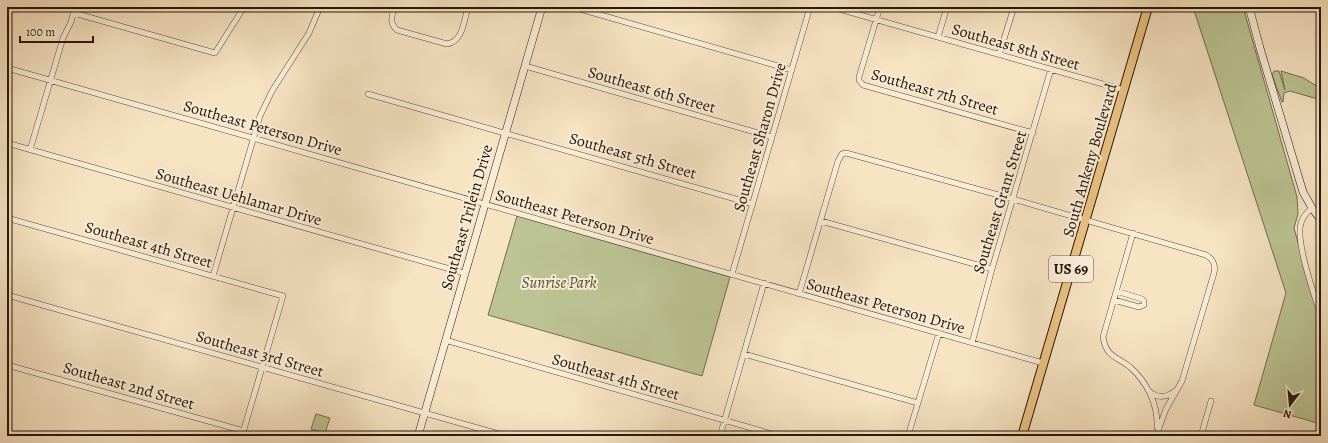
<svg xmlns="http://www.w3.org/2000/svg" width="1328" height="443" font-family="Alegreya,serif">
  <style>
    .green { fill: #bcc494; stroke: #726d4e }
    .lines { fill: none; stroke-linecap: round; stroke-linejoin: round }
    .street-casing { stroke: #5b4a38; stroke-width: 6 }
    .secondary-casing { stroke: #271609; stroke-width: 8 }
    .primary-casing { stroke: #271609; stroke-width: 10 }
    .street { stroke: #faedd8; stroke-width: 5 }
    .secondary { stroke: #faedd8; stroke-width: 7 }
    .primary { stroke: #ecc282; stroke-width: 8 }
    .labels { text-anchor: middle; stroke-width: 4; stroke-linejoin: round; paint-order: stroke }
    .shield { fill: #faedd8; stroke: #665647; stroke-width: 1 }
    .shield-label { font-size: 15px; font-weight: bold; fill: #271609 }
    .street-label { font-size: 16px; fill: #271609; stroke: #faedd8 }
    .park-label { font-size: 16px; font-style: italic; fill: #5b533a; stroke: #faedd8 }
  </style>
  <rect width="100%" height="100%" fill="#f7e4c3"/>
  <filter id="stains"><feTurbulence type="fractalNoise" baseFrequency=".005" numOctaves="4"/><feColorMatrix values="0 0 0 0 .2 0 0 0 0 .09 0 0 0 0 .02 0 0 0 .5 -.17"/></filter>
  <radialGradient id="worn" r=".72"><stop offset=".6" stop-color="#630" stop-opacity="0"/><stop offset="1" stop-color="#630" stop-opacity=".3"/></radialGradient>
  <path class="green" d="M1193 7H1243L1297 197 1298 214 1294 228 1321 325V424L1254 405 1286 293Z
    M1274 71H1279L1285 90 1281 71 1304 78 1321 89V100L1290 91 1284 93 1283 102H1282L1272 75Z
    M517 216 730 277 702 376 488 315Z
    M316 414 330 418 325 433 311 429Z"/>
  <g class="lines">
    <g class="street-casing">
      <path id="street" d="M394 7C392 16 389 23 397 30L447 44C463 42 464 20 468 7
        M573 7 792 70
        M832 7 1124 90
        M880 7 859 77V80L863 85 1033 133
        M74 13 215 53 244 7
        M938 37 947 7
        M999 55 1014 7
        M525 66 772 137
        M7 68 1043 363
        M368 94 753 204
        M7 143 464 273
        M30 150 63 38 71 22 75 7
        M1312 208C1307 212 1303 216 1301 223 1295 242 1315 296 1321 317
        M7 218 283 296 242 436
        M821 221 992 269
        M1133 233 1103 337C1106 357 1116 356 1130 367 1147 382 1158 404 1157 427
        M732 274 810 7
        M213 276 260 116 272 91 309 33 320 7
        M799 294 838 161 842 154 846 153 1013 199 1206 255C1213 259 1216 264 1214 273L1182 381 1166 409 1156 436
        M7 295 506 436
        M1114 300 1139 307 1144 305V301L1142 299 1116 291
        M445 340 779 436
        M972 343 992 269 1051 69
        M744 354 918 403
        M7 365 244 431
        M1150 392C1158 399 1168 397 1175 391
        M720 436 764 283
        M908 436 939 333
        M1201 436 1211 401"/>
    </g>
    <g class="secondary-casing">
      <path id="secondary" d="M1249 7 1260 48 1303 192 1312 208 1321 220
        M418 436 542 7"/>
    </g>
    <g class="primary-casing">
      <path id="primary" d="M1022 436 1148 7"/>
    </g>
    <use href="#street" class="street"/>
    <use href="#secondary" class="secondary"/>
    <use href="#primary" class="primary"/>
  </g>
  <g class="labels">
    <rect class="shield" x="1049" y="256" width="44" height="26" rx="3"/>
    <g class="shield-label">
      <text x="1071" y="274">US 69</text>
    </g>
    <g class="street-label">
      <text transform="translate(1016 46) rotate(16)" y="6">Southeast 8th Street</text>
      <text transform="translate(652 89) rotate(16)" y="6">Southeast 6th Street</text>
      <text transform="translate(935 91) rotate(16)" y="6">Southeast 7th Street</text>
      <text transform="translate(263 127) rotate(16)" y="6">Southeast Peterson Drive</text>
      <text transform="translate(759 137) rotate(-74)" y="6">Southeast Sharon Drive</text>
      <text transform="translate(633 155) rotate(16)" y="6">Southeast 5th Street</text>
      <text transform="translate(1089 160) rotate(-74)" y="6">South Ankeny Boulevard</text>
      <text transform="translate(239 196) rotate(16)" y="6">Southeast Uehlamar Drive</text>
      <text transform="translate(999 202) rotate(-73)" y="6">Southeast Grant Street</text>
      <text transform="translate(575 216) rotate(16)" y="6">Southeast Peterson Drive</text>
      <text transform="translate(466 217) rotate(-74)" y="6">Southeast Trilein Drive</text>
      <text transform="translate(149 244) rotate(16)" y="6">Southeast 4th Street</text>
      <text transform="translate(886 305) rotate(16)" y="6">Southeast Peterson Drive</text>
      <text transform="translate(260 353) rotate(16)" y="6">Southeast 3rd Street</text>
      <text transform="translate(616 376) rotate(16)" y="6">Southeast 4th Street</text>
      <text transform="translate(129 385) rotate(16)" y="6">Southeast 2nd Street</text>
    </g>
    <g class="park-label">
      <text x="559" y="288">Sunrise Park</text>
    </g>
  </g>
  <rect width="1328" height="443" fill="none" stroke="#f7e4c3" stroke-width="24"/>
  <rect x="8" y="8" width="1312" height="427" fill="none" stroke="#271609" stroke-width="2"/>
  <rect x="12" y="12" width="1304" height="419" fill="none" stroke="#271609"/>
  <g transform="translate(1290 405) rotate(196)" stroke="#faedd8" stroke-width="3" paint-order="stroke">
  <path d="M0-3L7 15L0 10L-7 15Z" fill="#271609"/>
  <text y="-6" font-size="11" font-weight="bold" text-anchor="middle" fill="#271609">N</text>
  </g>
  <path d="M20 36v6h73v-6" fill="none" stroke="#271609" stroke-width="2"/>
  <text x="26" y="36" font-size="12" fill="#271609" stroke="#faedd8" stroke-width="3" paint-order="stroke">100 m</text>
  <rect width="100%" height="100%" filter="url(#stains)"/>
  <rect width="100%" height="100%" fill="url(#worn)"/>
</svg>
